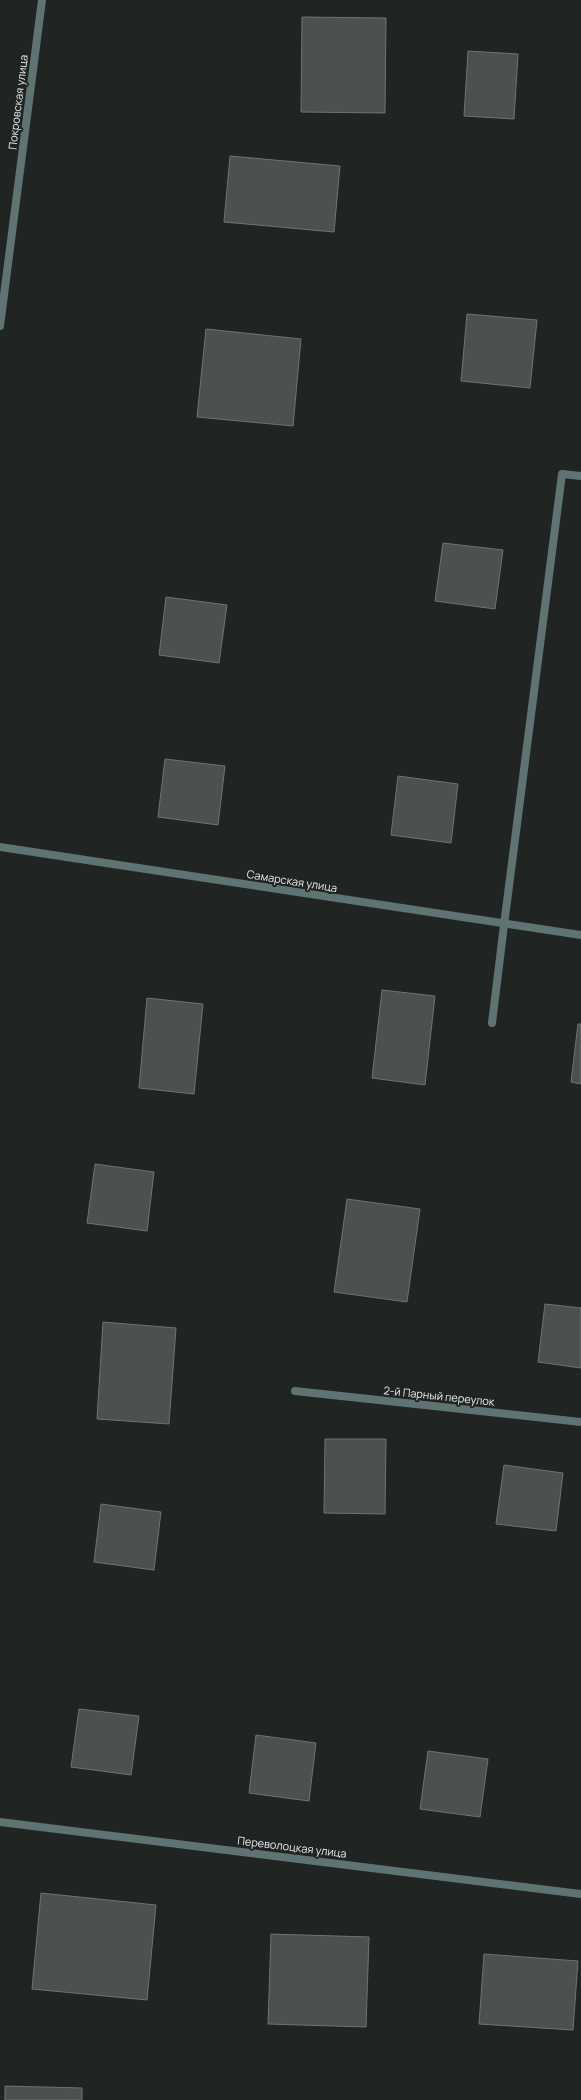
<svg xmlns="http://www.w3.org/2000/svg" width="581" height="2100" font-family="Manrope,sans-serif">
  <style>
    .building { fill: #4b5150; stroke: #6d7473 }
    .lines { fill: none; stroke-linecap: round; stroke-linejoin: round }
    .service { stroke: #5e7372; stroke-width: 8 }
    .minor { stroke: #5e7372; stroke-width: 8 }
    .tertiary { stroke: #5e7372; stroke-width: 8 }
    .labels { text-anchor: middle; stroke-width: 4; stroke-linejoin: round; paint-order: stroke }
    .street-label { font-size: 11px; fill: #e7eaea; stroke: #202524 }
  </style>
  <rect width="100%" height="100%" fill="#202524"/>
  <path class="building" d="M302 17 386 18 385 113 301 112Z
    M468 51 518 54 514 119 464 116Z
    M230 156 340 166 334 232 224 222Z
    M467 314 537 320 530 388 461 381Z
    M206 329 301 339 293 426 197 417Z
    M443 543 503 550 495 609 435 601Z
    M166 597 227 605 219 663 159 655Z
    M165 759 225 766 218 825 158 817Z
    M398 776 458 784 451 843 391 835Z
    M382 990 435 996 425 1085 372 1078Z
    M147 998 203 1004 194 1094 139 1088Z
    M578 1024H581V1084L571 1082Z
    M95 1164 154 1172 147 1231 87 1223Z
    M347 1199 420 1209 407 1302 334 1292Z
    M545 1304 581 1308V1368L538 1362Z
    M103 1322 176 1328 169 1424 97 1419Z
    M325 1439H386L385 1514 324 1513Z
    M504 1465 563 1473 556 1531 496 1524Z
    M101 1504 161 1512 154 1570 94 1562Z
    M79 1709 139 1716 131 1775 71 1767Z
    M256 1735 316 1743 309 1801 249 1793Z
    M428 1751 488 1759 480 1817 420 1809Z
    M41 1893 156 1905 147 2000 32 1989Z
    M271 1934 369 1937 366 2027 268 2024Z
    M484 1954 578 1961 573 2030 479 2024Z
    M5 2086 82 2088V2100H5Z"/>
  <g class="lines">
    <path class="service" d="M492 1023 504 925"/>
    <path class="minor" d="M0 847 581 935
      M504 925 562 474 581 476
      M295 1391 581 1422
      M0 1822 581 1894"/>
    <path class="tertiary" d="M0 326 42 0"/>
  </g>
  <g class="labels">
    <g class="street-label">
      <text transform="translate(18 102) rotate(-83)" y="4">Покровская улица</text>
      <text transform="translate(292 881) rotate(9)" y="4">Самарская улица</text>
      <text transform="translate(439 1396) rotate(6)" y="4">2-й Парный переулок</text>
      <text transform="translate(292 1847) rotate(7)" y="4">Переволоцкая улица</text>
    </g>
  </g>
</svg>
